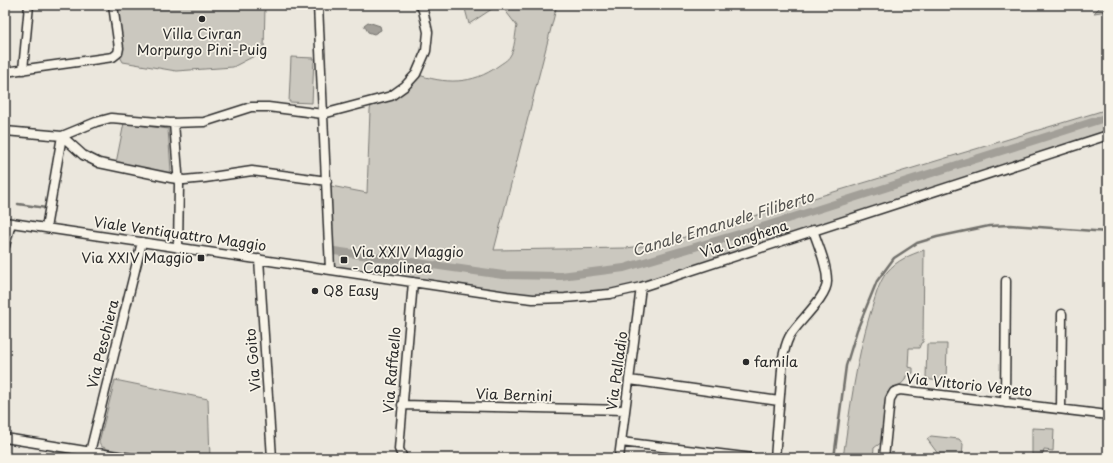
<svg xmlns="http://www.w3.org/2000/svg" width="1113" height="463" font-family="'Playpen Sans',sans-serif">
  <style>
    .green { fill: #cbc8bf; stroke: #7b7a75 }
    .water { fill: #a29f98; stroke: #72716c }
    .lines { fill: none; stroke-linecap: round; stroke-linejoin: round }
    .stream { stroke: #72716c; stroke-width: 2.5 }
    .canal { stroke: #a29f98; stroke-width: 8 }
    .minor-casing { stroke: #2b2b2b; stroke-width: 11 }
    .minor { stroke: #f7f3e8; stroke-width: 8 }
    .poi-dot { fill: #2b2b2b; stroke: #f7f3e8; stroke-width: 1.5 }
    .labels { text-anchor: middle; stroke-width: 3.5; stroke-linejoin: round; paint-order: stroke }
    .poi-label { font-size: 14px; fill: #2b2b2b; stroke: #f7f3e8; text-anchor: start }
    .street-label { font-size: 14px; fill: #2b2b2b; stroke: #f7f3e8 }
    .water-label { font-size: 15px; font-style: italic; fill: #555451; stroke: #f7f3e8 }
  </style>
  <rect width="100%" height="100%" fill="#ebe7dd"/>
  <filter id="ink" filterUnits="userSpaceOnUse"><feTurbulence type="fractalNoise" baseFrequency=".025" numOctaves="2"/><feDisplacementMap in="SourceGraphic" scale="8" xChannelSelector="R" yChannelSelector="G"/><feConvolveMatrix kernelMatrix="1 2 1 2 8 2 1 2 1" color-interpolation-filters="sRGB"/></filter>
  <g filter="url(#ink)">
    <path class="green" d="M113 5H265L264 51 233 67 176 71 123 62 118 53Z
      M464 5H498L469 24Z
      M501 5H557L494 250 626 248 665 243 1108 109V131L655 283 551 299 330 269 329 253 333 247 330 188 331 186 367 193 370 110 372 102 391 96 416 74C444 84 473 85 498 66 502 63 508 60 510 56 515 49 515 34 517 26Z
      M1102 5H1108V11L1094 13Z
      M291 57 314 58 312 103 289 102Z
      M124 123 168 129 171 171 167 173 116 163Z
      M924 250 923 342 921 343 919 348H909L908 367 913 368V373L906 376C905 386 893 386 887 393L882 442 874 448 873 458H843C850 409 856 361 870 314 875 299 878 283 887 272 897 260 910 255 924 250Z
      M927 344H947L946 381 931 380 926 377Z
      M115 380 208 399 210 458H168L107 449 101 446 99 442Z
      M1032 428 1054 429 1053 451 1044 450 1043 454 1032 455Z
      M931 436 959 439 963 444 962 458H941L927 439Z
      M55 450 102 458H45Z"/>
    <path class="water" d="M368 22 380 26 381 30 374 34 368 32 364 25Z"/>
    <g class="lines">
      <path class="stream" d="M18 204 46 208
        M834 458 846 366 857 330 877 281 894 258 917 243 937 237 989 226 1010 225 1108 232"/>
      <path class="canal" d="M334 251 503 275 561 276 624 268 759 228 1108 117"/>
      <g class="minor-casing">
        <path id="minor" d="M318 5 330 269
          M23 70 29 5
          M5 72 113 57 118 53 119 48 113 5
          M174 123 179 185 178 248
          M5 131 62 136 96 122 111 118 170 123 204 122 251 107H268L323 114 391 96 405 86 416 74 426 51 428 32 423 10 420 5
          M5 222 507 296 533 299 565 298 610 294 641 287 1108 135
          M46 228 62 136 83 155 99 163 171 178 184 180 205 178 252 171 327 181
          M5 246 11 223
          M259 259 272 458
          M630 380 779 401
          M1005 403 1006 281
          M402 405 625 410
          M1061 409 1062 314
          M5 438 129 458
          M621 442 753 458
          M90 452 142 242
          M403 458 399 449 413 282
          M619 458 641 287
          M775 458 783 357C785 349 786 341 791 334 800 320 828 296 827 281 827 264 818 245 813 230
          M884 458 890 399 894 392 900 390 1108 415"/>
      </g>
      <use href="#minor" class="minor"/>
    </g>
  </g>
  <g class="poi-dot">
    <circle cx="202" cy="19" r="4"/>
    <rect x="197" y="254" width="8" height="8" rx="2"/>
    <rect x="340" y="256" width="8" height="8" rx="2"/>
    <circle cx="315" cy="291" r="4"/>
    <circle cx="746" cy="362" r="4"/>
  </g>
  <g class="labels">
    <g class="poi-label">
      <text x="202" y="39" text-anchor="middle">Villa Civran<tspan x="202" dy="16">Morpurgo Pini-Puig</tspan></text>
      <text x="352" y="257">Via XXIV Maggio<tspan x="352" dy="16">- Capolinea</tspan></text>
      <text x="193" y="263" text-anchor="end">Via XXIV Maggio</text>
      <text x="323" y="296">Q8 Easy</text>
      <text x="754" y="367">famila</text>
    </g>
    <g class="street-label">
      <text transform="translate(180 234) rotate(8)" y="5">Viale Ventiquattro Maggio</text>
      <text transform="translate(744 239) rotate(-18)" y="5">Via Longhena</text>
      <text transform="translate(103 344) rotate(-76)" y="5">Via Peschiera</text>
      <text transform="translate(253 360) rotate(-95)" y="5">Via Goito</text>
      <text transform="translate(392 370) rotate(-85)" y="5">Via Raffaello</text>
      <text transform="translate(617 371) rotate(-82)" y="5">Via Palladio</text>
      <text transform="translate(969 385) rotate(6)" y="5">Via Vittorio Veneto</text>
      <text transform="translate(514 395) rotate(2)" y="5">Via Bernini</text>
    </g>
    <g class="water-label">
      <text transform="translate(723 224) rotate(-17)" y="5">Canale Emanuele Filiberto</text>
    </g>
  </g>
  <rect width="1113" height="463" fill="none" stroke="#f7f3e8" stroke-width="20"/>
  <rect x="10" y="10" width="1093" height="443" fill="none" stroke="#2b2b2b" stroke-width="1.5" filter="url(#ink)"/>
</svg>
